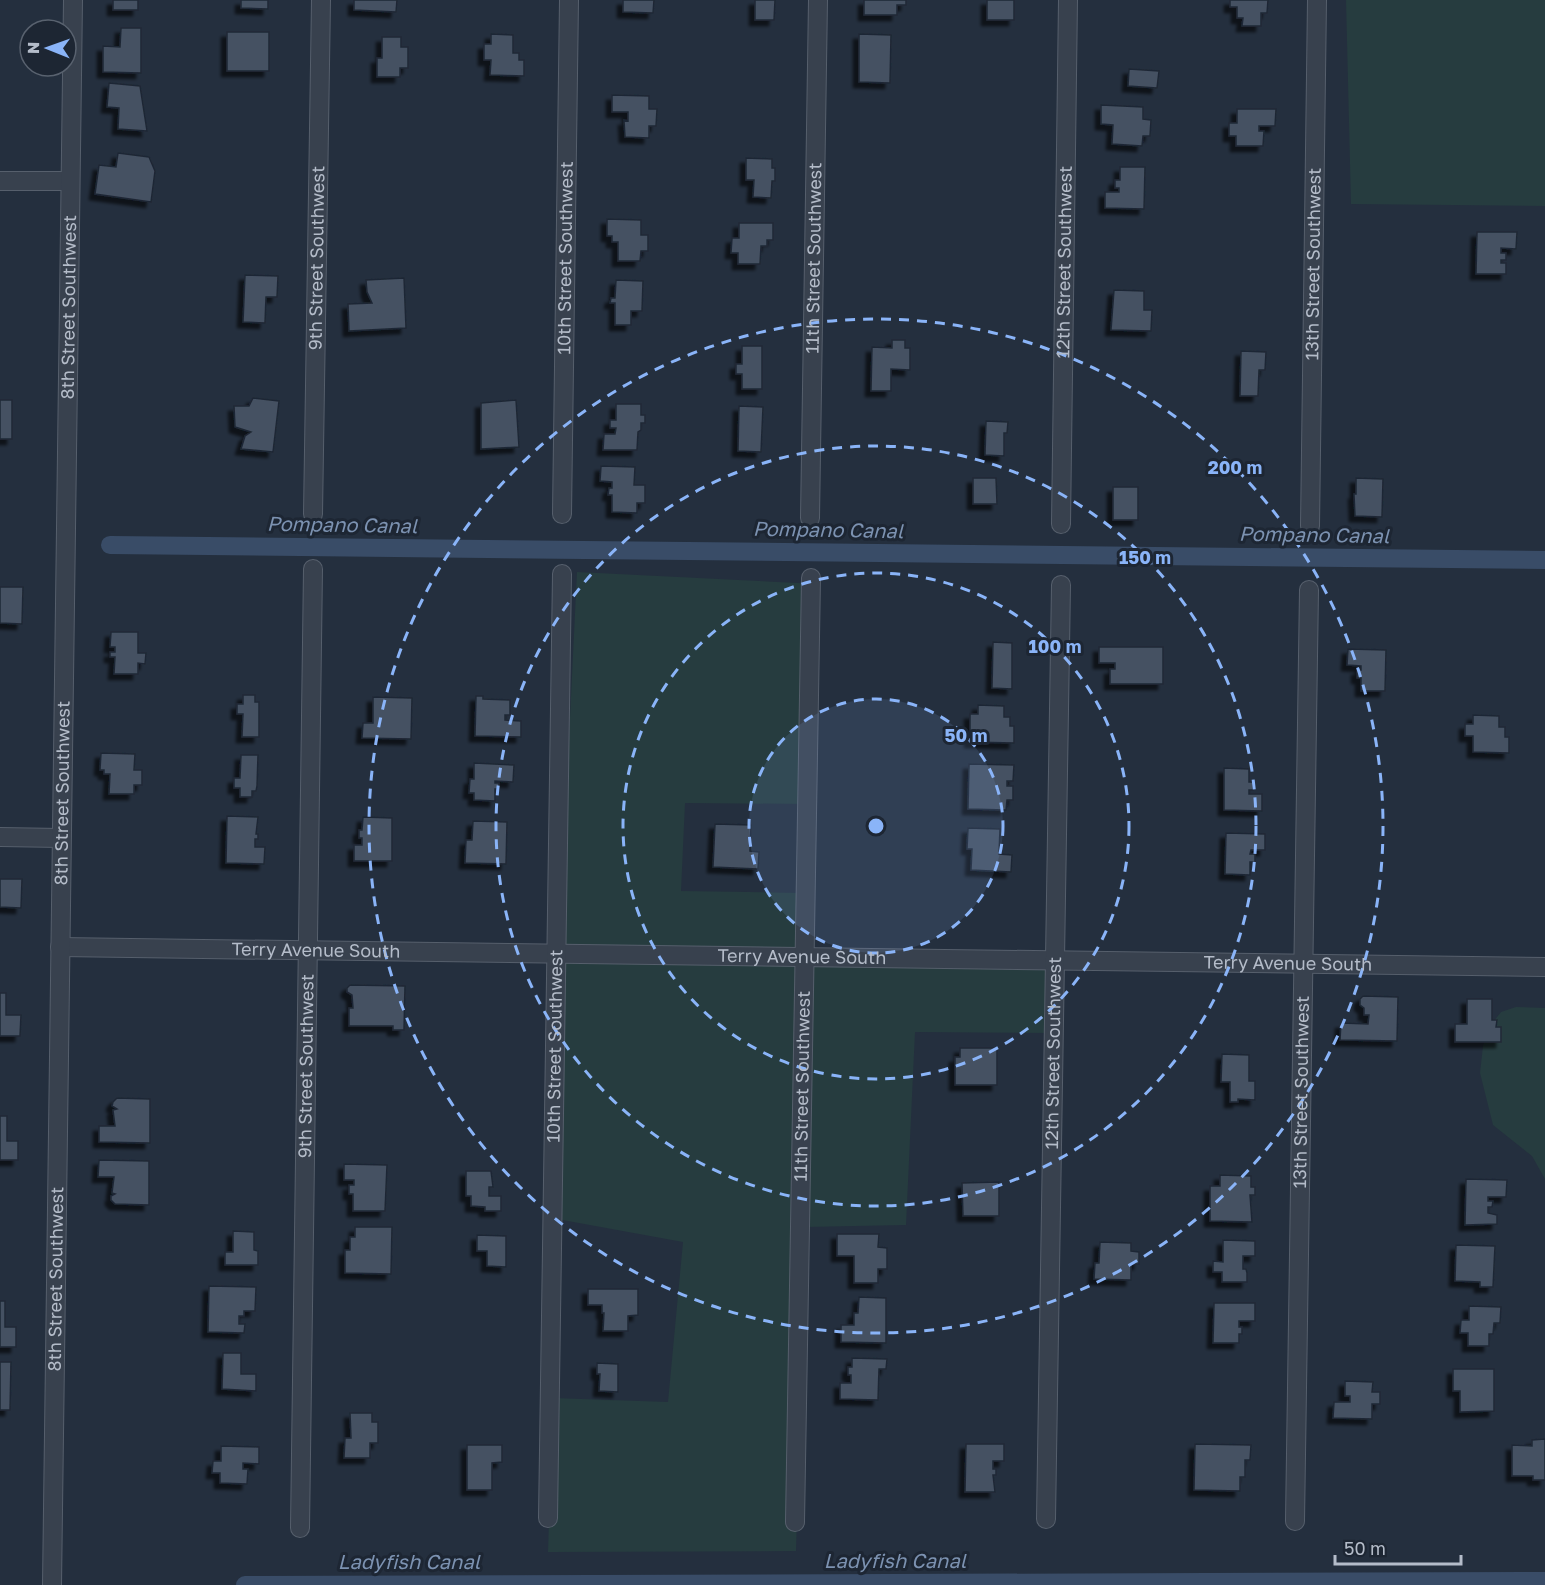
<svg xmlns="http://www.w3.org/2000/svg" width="1545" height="1585" font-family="'Golos Text',sans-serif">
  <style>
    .green { fill: #263c3f }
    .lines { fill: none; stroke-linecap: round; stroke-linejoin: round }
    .canal { stroke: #394c67; stroke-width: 18 }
    .building { fill: #455162; stroke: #1f2835; stroke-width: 1.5; filter: url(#shadow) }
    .minor-casing { stroke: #565f6c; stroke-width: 20 }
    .minor { stroke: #38414e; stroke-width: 18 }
    .ring { fill: none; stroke: #8ab4f8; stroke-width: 3; stroke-dasharray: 10 8 }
    .labels { text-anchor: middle; stroke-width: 6; stroke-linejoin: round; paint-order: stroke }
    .street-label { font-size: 18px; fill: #b4bcc9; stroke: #1d2633 }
    .water-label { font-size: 20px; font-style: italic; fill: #7c92b1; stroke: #1d2633 }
    .centre { fill: #8ab4f8; stroke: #1d2633; stroke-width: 3 }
    .ring-label { font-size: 18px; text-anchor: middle; font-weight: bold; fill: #8ab4f8; stroke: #1d2633; stroke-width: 6; stroke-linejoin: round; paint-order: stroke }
  </style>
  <defs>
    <filter id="shadow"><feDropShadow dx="-5.5" dy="5.5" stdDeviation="1.5" flood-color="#0009"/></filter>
  </defs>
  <rect width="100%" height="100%" fill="#242f3e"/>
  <path class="green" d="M1346 0H1545V206L1351 204Z
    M577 572 819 584 810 804 685 803 681 891 802 893 801 957 1060 961 1053 1033 915 1032 906 1225 805 1227 796 1551 548 1552 553 1398 668 1402 683 1242 546 1217Z
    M1516 1007 1545 1008V1179L1532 1156 1493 1125 1480 1073 1483 1046 1490 1026 1501 1012Z"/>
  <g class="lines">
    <path class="canal" d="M110 545 1545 560
      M245 1585 1545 1581"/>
  </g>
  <path class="building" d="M113 0H138V10H113Z
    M241 0H268V9L241 8Z
    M354 0H397L396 12 354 10Z
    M623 0H654L653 13 623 12Z
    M755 0H775L774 20H755Z
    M864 0H906V5H897V15H864Z
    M987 0H1014V20H987Z
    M1230 0H1268L1267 13H1261V26H1242L1243 18H1237V7H1230Z
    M121 28H141V73L103 72V46L120 47Z
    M227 32H269V71H227Z
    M491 34 513 35V53H519V60H524V76L490 75 491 60H484V44H491Z
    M859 34 891 35 890 83 859 82Z
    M382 37H401V47H408V68H400V77H377V58H382Z
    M1129 69 1159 71 1157 88 1128 86Z
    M109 83 140 86 147 131 118 129 119 108 107 107Z
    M612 95 649 96V109H657L656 126H649V138L625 137 624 120 628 121V112H612Z
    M1101 105 1143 107V119L1151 120 1150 136H1143L1142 146 1112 144 1113 125 1101 124Z
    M1237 109H1276L1275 126H1259V131H1264L1263 146H1236V136H1229V123H1237Z
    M118 153 149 157 155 171 151 202 95 194 99 165 116 167Z
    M746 158 772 159V168H775V181H772L771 198 753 197 754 180H746Z
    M1120 167H1145L1144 209 1105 208V192H1119V188H1115V180H1120Z
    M607 219 641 220V235H648V251H641L640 261H618V242H612V236H607Z
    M739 223H773V240H767V246H761L760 264H738V253H731L732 238H739Z
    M1477 232H1517L1516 249 1501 248V253H1506V260H1501V263H1506V274H1476Z
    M245 275 278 276 277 297H266L265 323 243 322Z
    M404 278 406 328 349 331 348 304 372 303 367 292 366 280Z
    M616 280 643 281 642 311H631V325H615V303H610L611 298H615Z
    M1114 290 1144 291V310H1152L1151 331 1111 330Z
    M892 340H905V348H910V370L891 369V391H871L872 347 892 348Z
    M742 346H762V389H742V374H736V364H742Z
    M1241 351 1266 352 1265 370H1259L1258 396H1240Z
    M253 398 279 401 273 452 241 449 245 436 251 432 235 427 234 406H249Z
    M0 400H12V439H0Z
    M516 400 519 447 481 449V403Z
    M616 404H641V415H645V423H641V430L638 432 637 450H603L604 434H615L616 428H610V420H616Z
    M739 406 763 407 761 452 738 451Z
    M986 421 1008 422 1007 433H1004V456L985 455Z
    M601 466 635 467 634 485H645V503H637V513L612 512V495H608L609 488H612V482L600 481Z
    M973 478H996L997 504H973Z
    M1356 478 1383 479 1382 517 1355 516 1354 494H1356Z
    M1113 487H1138V520H1113Z
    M0 587H23L22 624 0 623Z
    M111 632H138V653H146L145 664 138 663V674H114L115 657H110V652H115V647H110Z
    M993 642 1012 643V689L992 688Z
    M1099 647H1163V684H1110V669H1115V663H1099Z
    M1348 649 1386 650 1385 691H1361V678H1357V670H1361V666L1347 665Z
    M243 695H255V702H259V737H242L243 714H237V704H243Z
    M476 696H483V699L510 700V715H505V720L521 721V737L475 736Z
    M373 697 412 698 411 739 362 738 363 723H373Z
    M978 705 1004 706V717H1010V726H1014V743L970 742V714H978Z
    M1473 715 1499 716V727H1505V737H1509V753L1473 752V736H1465V724H1473Z
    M101 753 135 754 134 770H142V785H134V794H109L110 774H104V770H100Z
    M241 755H258L257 786 256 791H252V797H240V788H234V778H240Z
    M474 763 514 765 513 782 495 781V783H499V789H495V801L474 800V793H469L470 779H474Z
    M969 764 1014 765 1013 781H1007V786H1013V800H1007L1006 810 968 809Z
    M1224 768 1249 769V782H1253V790H1249V794H1262V811L1224 810Z
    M227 816 258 817 256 834H258V839H255V847H265L264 864 226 863Z
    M363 817 392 818V861H354V845H362V838H359V830H362Z
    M473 821 507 822 506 864 465 863 466 840H472Z
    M715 824 751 825 750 851 759 852 758 869 713 867Z
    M968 828 1000 829 999 854 1012 855 1011 872 971 870 972 849H967Z
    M1226 833 1265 834V850H1251L1250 854H1255V862H1250V875L1225 874Z
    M0 879H22L21 908 0 907Z
    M350 985 405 986 404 1030H393V1026H349V1008H353L352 995 347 992V988Z
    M0 993H6V1015H21L20 1036H0Z
    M1363 996 1398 997 1397 1041 1340 1040 1341 1023 1368 1024 1369 1015H1364V1008L1360 1005V999Z
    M1467 999H1492V1020H1497L1496 1027H1501V1042H1455V1024H1467Z
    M960 1048H997V1085H955V1057H960Z
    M1222 1054 1249 1055V1081H1255V1100L1238 1099V1102H1230V1082H1221Z
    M117 1098 150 1099V1143L99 1142V1126H115L113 1110 117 1109 112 1106 113 1102Z
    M0 1116H7V1141H18V1160H0Z
    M99 1160 149 1161V1205L115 1204 111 1200V1196L115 1194 112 1193 114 1177H98Z
    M344 1164 387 1165 385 1211H353V1194H349V1185H354V1180H344Z
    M466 1171H491L493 1187H489V1196H501V1211H485V1207L471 1206V1196H466Z
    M1220 1175 1251 1176V1187H1255V1195H1250L1252 1222 1210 1221V1186H1220Z
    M1466 1179 1507 1180 1506 1197H1488V1201H1493L1492 1207H1488V1213L1497 1215V1224L1465 1225Z
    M999 1182V1216H963L962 1183Z
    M355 1227H392L391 1274 345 1273V1250H350V1237H355Z
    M233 1231 254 1232V1250L258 1251V1265H225V1252H233Z
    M837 1234H879L878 1247 887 1248V1269H878V1283H854V1256H837Z
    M477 1235 506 1236V1267L487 1266V1251H477Z
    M1223 1240 1255 1241V1256H1243V1269H1246L1247 1273V1282H1222V1272H1213V1261L1223 1262Z
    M1100 1242 1131 1243V1251L1139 1252V1264H1131V1280L1094 1279 1095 1263H1099Z
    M1456 1245 1495 1246 1493 1287H1480V1282L1455 1281Z
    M209 1286 256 1287 255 1311H244V1316H239V1324H245L244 1333 208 1332Z
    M588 1289H638V1315L628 1316V1331H603L604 1313H602V1305H588Z
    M859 1297 886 1298V1343L841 1342V1325H854V1313H858Z
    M0 1301H5V1327H16V1347H0Z
    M1214 1303H1255V1321H1239V1327H1242V1334H1239V1343H1213Z
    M1469 1306 1501 1307 1500 1323H1494L1493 1334H1489V1346H1468V1333H1460L1461 1320H1469Z
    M223 1353H241V1374H256V1391L222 1389Z
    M852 1358 887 1359 886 1369H879L878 1400 840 1399V1383H851V1375H848V1367H852Z
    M0 1362H11L10 1410H0Z
    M597 1363 618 1364V1392L599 1391 600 1374H597Z
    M1453 1369H1494V1411L1460 1412V1391H1453Z
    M1345 1381 1373 1382 1372 1392H1380V1404H1372V1419L1333 1418 1334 1402H1350V1396H1345Z
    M350 1413H372V1422H378V1443H370V1458H344L345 1438H351Z
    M1545 1439V1480H1533V1476H1512V1445L1532 1446V1440Z
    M966 1444H1004V1461H993V1469H996V1475H993L995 1492H965Z
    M1195 1444 1251 1445 1250 1460H1245V1477H1240V1491L1194 1490Z
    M467 1445H502V1462L492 1463V1490H467Z
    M221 1446 259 1447V1464L243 1463V1469H248L247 1484 220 1483V1473H212L213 1461H221Z"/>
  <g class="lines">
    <g class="minor-casing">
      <g id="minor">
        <path d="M0 181H70"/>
        <path id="s1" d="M313 514 321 0"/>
        <path id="s2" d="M562 514 569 0"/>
        <path id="s3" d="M810 518 818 0"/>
        <path id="s4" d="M1061 524 1068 0"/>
        <path id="s5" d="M1310 526 1317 0"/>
        <path d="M0 837 61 838"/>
        <path id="s6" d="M60 947 1545 967"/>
        <path id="s7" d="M548 1518 562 574"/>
        <path id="s8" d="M1046 1519 1061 585"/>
        <path id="s9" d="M1295 1521 1309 590"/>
        <path id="s10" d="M795 1522 811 578"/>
        <path id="s11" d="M300 1528 313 569"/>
        <path id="s12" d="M52 1585 73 0"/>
      </g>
    </g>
    <use href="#minor" class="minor"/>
  </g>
  <circle cx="876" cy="826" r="127" fill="#8ab4f8" fill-opacity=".12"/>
  <g class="ring">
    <circle cx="876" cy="826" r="127"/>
    <circle cx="876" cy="826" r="253"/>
    <circle cx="876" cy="826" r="380"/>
    <circle cx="876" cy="826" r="507"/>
  </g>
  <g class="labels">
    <g class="street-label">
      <text dy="6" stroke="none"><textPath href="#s1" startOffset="256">9th Street Southwest</textPath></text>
      <text dy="6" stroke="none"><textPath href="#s2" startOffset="256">10th Street Southwest</textPath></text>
      <text dy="6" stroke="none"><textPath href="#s3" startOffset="260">11th Street Southwest</textPath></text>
      <text dy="6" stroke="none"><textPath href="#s4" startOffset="262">12th Street Southwest</textPath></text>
      <text dy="6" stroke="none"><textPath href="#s5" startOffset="262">13th Street Southwest</textPath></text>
      <text dy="6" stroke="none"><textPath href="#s12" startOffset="1278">8th Street Southwest</textPath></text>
      <text dy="6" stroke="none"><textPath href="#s12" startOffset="792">8th Street Southwest</textPath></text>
      <text dy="6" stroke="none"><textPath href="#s6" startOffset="256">Terry Avenue South</textPath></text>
      <text dy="6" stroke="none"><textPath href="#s6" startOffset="742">Terry Avenue South</textPath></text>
      <text dy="6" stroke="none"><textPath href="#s6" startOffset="1228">Terry Avenue South</textPath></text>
      <text dy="6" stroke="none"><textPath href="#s7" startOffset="472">10th Street Southwest</textPath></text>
      <text dy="6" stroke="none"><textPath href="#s8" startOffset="466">12th Street Southwest</textPath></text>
      <text dy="6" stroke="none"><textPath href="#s11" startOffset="462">9th Street Southwest</textPath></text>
      <text dy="6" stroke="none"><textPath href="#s10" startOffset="436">11th Street Southwest</textPath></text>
      <text dy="6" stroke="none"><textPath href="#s9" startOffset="429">13th Street Southwest</textPath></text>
      <text dy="6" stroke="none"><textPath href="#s12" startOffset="306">8th Street Southwest</textPath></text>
    </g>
    <g class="water-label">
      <text transform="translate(342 525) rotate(1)" y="7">Pompano Canal</text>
      <text transform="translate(828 530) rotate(1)" y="7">Pompano Canal</text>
      <text transform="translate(1314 535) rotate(1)" y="7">Pompano Canal</text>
      <text x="895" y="1568">Ladyfish Canal</text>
      <text x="409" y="1569">Ladyfish Canal</text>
    </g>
  </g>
  <circle cx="876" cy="826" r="9" class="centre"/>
  <g class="ring-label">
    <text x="1235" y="474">200 m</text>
    <text x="1145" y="564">150 m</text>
    <text x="1055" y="653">100 m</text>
    <text x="966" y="742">50 m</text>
  </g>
  <g transform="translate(48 48) rotate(271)"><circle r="28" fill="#1d2633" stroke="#59626f" stroke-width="1.5"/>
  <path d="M0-4.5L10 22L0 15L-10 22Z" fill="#8ab4f8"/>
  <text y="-9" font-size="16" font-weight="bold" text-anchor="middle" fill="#b4bcc9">N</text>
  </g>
  <path d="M1335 1555v9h126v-9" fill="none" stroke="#b4bcc9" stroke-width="3"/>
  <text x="1344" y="1555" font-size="18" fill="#b4bcc9" stroke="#1d2633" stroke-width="4.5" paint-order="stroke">50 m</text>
</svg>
